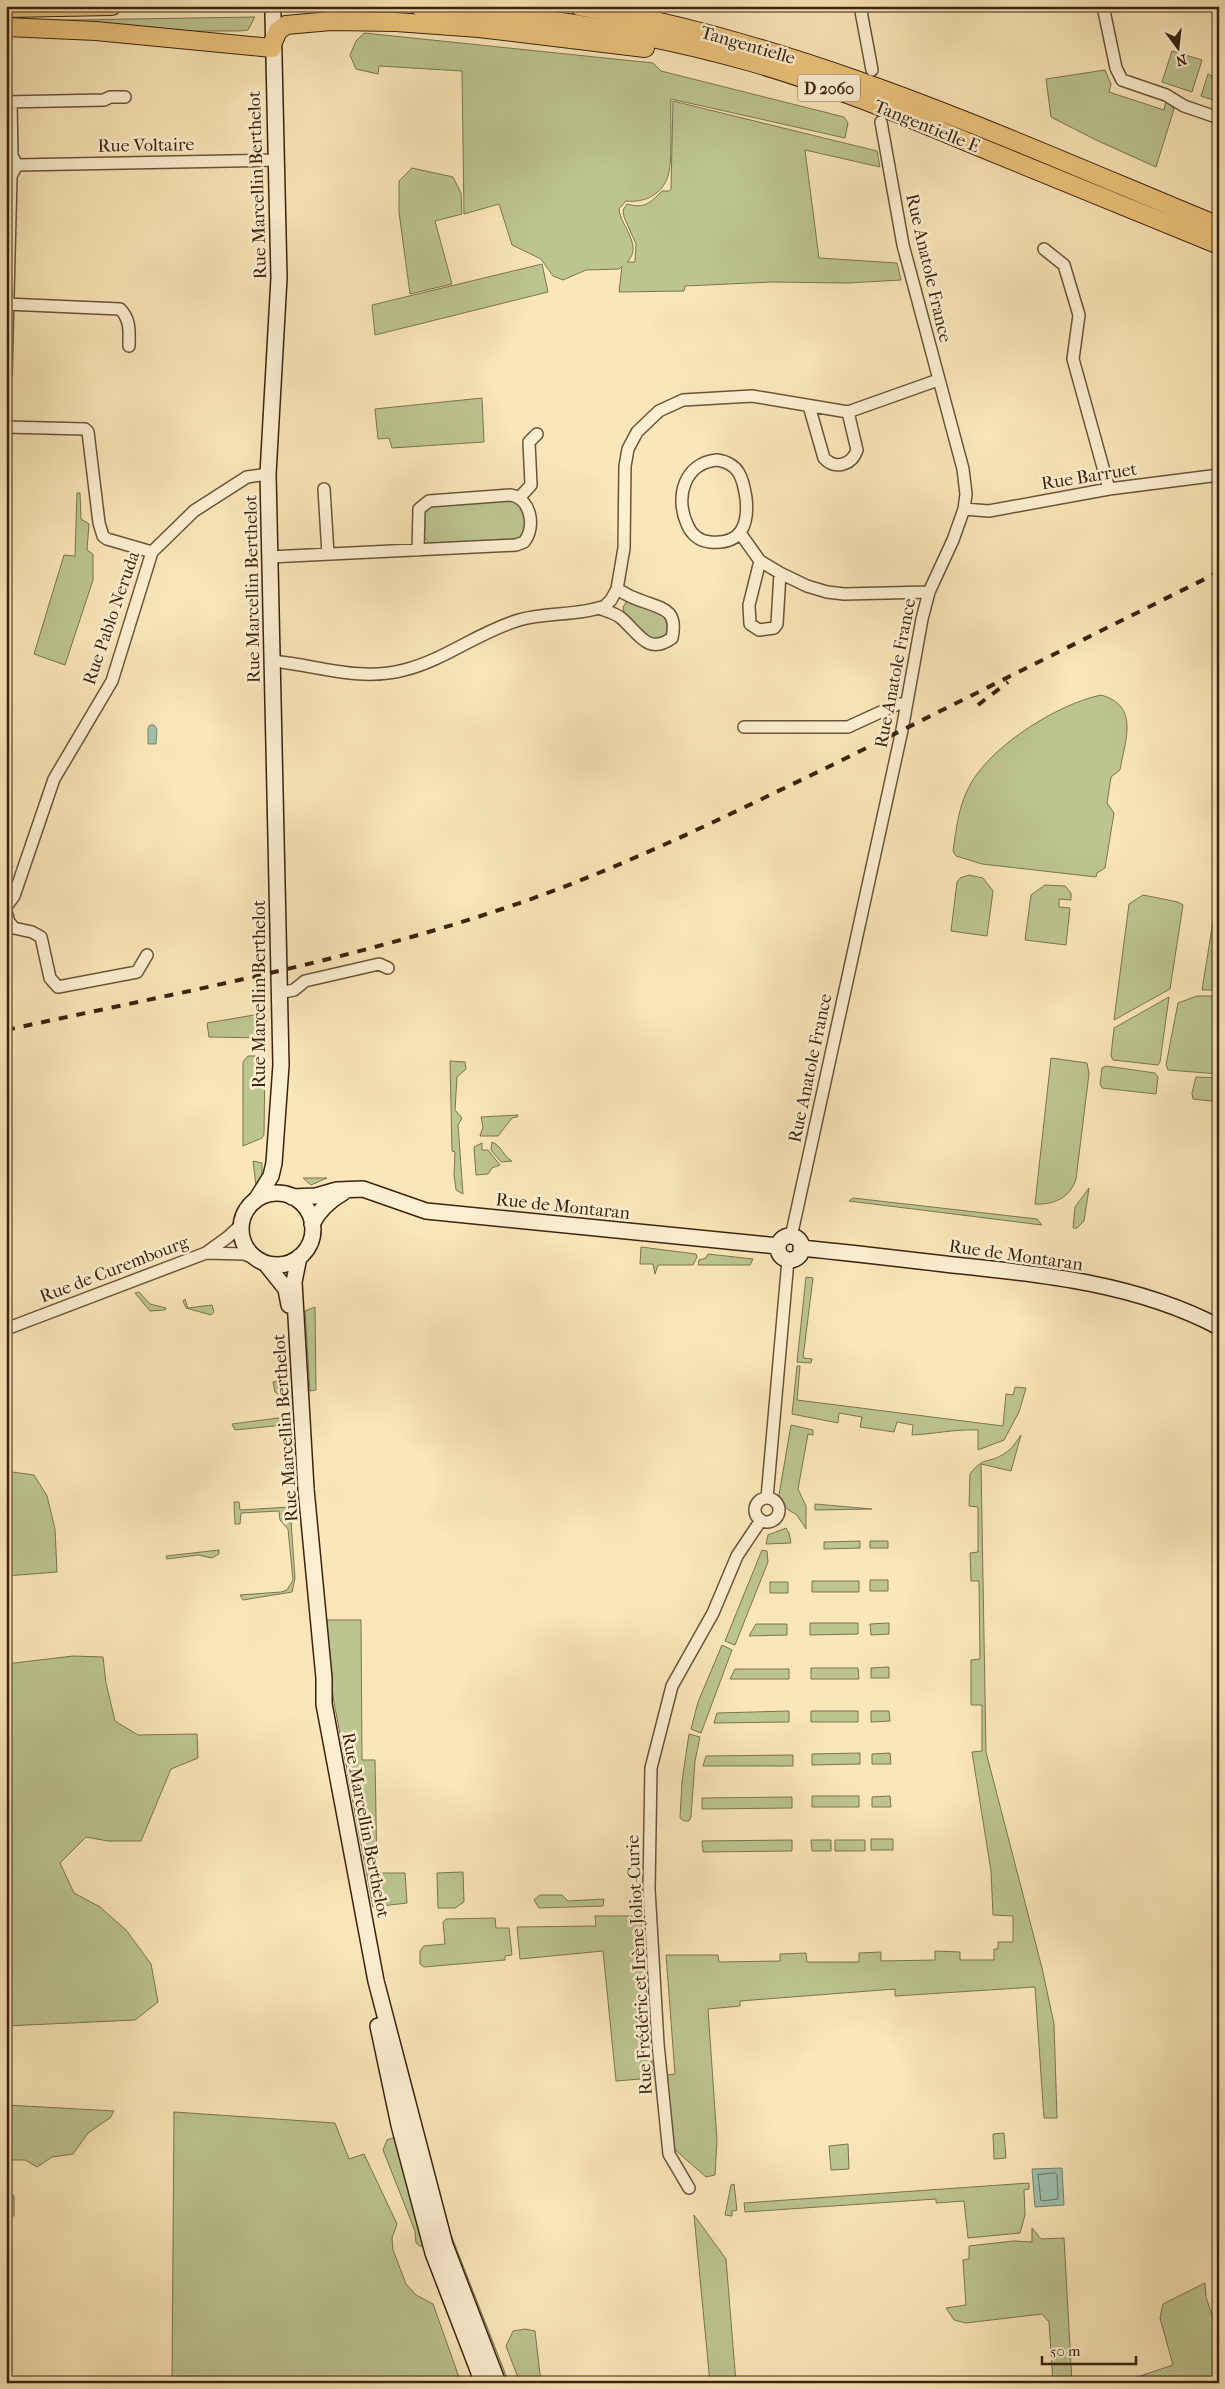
<svg xmlns="http://www.w3.org/2000/svg" width="1225" height="2389" font-family="'IM FELL French Canon',serif">
  <style>
    .green { fill: #bcc590; stroke: #7b7450 }
    .water { fill: #9ec0b0; stroke: #768170 }
    .lines { fill: none; stroke-linecap: round; stroke-linejoin: round }
    .shore { stroke: #6c7260; stroke-width: 1 }
    .street-casing { stroke: #6a5439; stroke-width: 14 }
    .secondary-casing { stroke: #3a230f; stroke-width: 18 }
    .primary-casing { stroke: #3a230f; stroke-width: 20 }
    .street { stroke: #fcefd1; stroke-width: 11 }
    .secondary { stroke: #fcefd1; stroke-width: 15 }
    .primary { stroke: #edc37c; stroke-width: 18 }
    .rail { stroke: #3a230f; stroke-width: 4; stroke-dasharray: 9 9; stroke-linecap: butt }
    .labels { text-anchor: middle; stroke-width: 5; stroke-linejoin: round; paint-order: stroke }
    .shield { fill: #fcefd1; stroke: #746049; stroke-width: 1 }
    .shield-label { font-size: 16px; font-weight: bold; fill: #3a230f }
    .street-label { font-size: 18px; fill: #3a230f; stroke: #fcefd1 }
  </style>
  <rect width="100%" height="100%" fill="#fae6b8"/>
  <filter id="stains"><feTurbulence type="fractalNoise" baseFrequency=".004" numOctaves="4"/><feColorMatrix values="0 0 0 0 .2 0 0 0 0 .09 0 0 0 0 .02 0 0 0 .5 -.17"/></filter>
  <radialGradient id="worn" r=".72"><stop offset=".6" stop-color="#630" stop-opacity="0"/><stop offset="1" stop-color="#630" stop-opacity=".3"/></radialGradient>
  <path class="green" d="M255 17 248 30 239 31H186L7 21Z
    M364 33 653 63 661 71 844 117 848 123 845 138 671 99C670 116 673 161 668 176 662 195 644 203 626 201L619 209C620 225 644 246 627 262H635L636 244 624 217 623 210 627 204C645 209 650 203 662 191H669L671 189 673 101 877 151 880 167 805 150 819 258 897 263 901 280 848 283 772 282 685 286 684 291 619 292 622 266 619 269 586 270 563 280 553 276 541 259 512 245 499 204 464 214 462 71 379 66 378 74 356 69 350 55 356 41Z
    M1172 51 1202 60 1192 92 1162 82Z
    M1105 70 1111 84 1109 92 1164 110 1166 101 1174 109 1156 167 1096 140 1051 117 1046 79Z
    M1208 74 1219 80V102L1201 96Z
    M412 168 453 177 461 193 462 214 435 221 452 284 410 294 399 212V181Z
    M542 264 548 292 375 335 372 305Z
    M482 398 484 442 392 448 389 438 378 439 375 409Z
    M77 493H80L81 519 89 524 87 550 93 554V580L65 665 34 654 64 555 75 556Z
    M509 500 517 501 524 508 525 527 522 538 516 540 430 544 422 535V512L427 506Z
    M627 601 649 607 664 616C681 660 625 632 623 607Z
    M1101 695C1140 706 1125 740 1120 770L1111 777 1107 803 1114 813 1105 868 1097 873 1096 877 982 864 956 856 953 851C956 831 958 810 967 791 985 749 1057 704 1101 695Z
    M969 875 983 878 993 891 987 936 951 931 957 882 960 878Z
    M1045 885 1065 886 1071 893V900L1059 899V907L1070 908 1066 945 1025 940 1031 895Z
    M1143 895 1178 902 1183 905 1170 989 1114 1020 1129 904Z
    M1215 909H1219V990H1202Z
    M1197 996H1219V1074L1168 1070 1166 1065 1178 1003Z
    M1169 997 1160 1062 1158 1065 1113 1060 1111 1056 1114 1028Z
    M266 1013V1038L209 1037 207 1023Z
    M248 1056H265L264 1135 262 1138 243 1146V1062Z
    M1051 1058 1087 1063 1089 1074 1076 1179C1070 1198 1054 1205 1035 1204Z
    M450 1061 465 1062 466 1069 457 1077 455 1110 462 1118 458 1125 463 1194 456 1190 454 1175 455 1152 452 1151Z
    M1106 1066 1155 1073 1158 1077 1156 1094 1102 1088 1100 1084 1102 1068Z
    M1196 1077 1219 1078V1102L1193 1099 1192 1093Z
    M518 1115 517 1117 512 1118 498 1136H480L483 1127 481 1117Z
    M492 1142C503 1147 503 1156 512 1161L501 1162 491 1150Z
    M482 1143V1150H488L500 1165 492 1168 488 1174 476 1175 474 1147Z
    M253 1161 262 1163V1175L256 1186Z
    M303 1178H327L311 1185Z
    M1089 1188 1084 1221 1077 1228H1073L1075 1207Z
    M853 1198 1037 1219 1042 1225 849 1201Z
    M641 1247 696 1254 697 1257 693 1265H658L655 1274 653 1264H640Z
    M708 1254 753 1259 750 1265H698L699 1260 706 1258Z
    M806 1277 813 1278 803 1358 812 1359 811 1363 797 1362Z
    M139 1292 150 1304 166 1308 165 1310 150 1311 135 1293Z
    M185 1299 188 1308 212 1305 214 1312 211 1315 186 1308 183 1301Z
    M315 1307 316 1390 310 1391 305 1311Z
    M797 1366H800L797 1400 1003 1426 1006 1394 1013 1395 1015 1387 1026 1388 1019 1412 1004 1440 978 1450V1430C955 1429 934 1434 912 1435L913 1425 897 1422 894 1432 860 1427 862 1417 839 1413 838 1423 792 1414Z
    M285 1380 286 1393 279 1395 275 1392 273 1382Z
    M286 1417 287 1424 283 1425 235 1430 232 1424Z
    M791 1425 813 1430V1435L808 1434 798 1489 806 1506V1529L797 1515 787 1509 779 1495Z
    M1021 1435 1011 1471 981 1464 986 1752 1042 1968 1054 2024 1057 2118H1044L1035 1987 895 1996V1989L740 2001V2006L708 2009 717 2140 715 2175 706 2177 673 2148 667 2075 675 2074 666 1955H718L719 1962 780 1961V1954L806 1953 807 1962H859V1953L881 1952V1961L935 1960V1951L960 1952V1960H994V1949H998V1942H1013V1916L993 1915 991 1871 972 1752 982 1751V1705H971V1660L980 1659 979 1581H971L970 1553 978 1552V1507L969 1506 970 1474C984 1455 988 1465 1005 1453 1012 1449 1016 1442 1021 1435Z
    M12 1472 34 1475 47 1496 55 1529 57 1572 6 1576V1473Z
    M234 1502H239L240 1510 290 1507 295 1578 292 1592 243 1600 240 1595 281 1592 287 1590 293 1580 288 1529 280 1520 279 1511 241 1513 240 1524H235Z
    M815 1504 872 1509 815 1510Z
    M786 1528 789 1533 791 1543 766 1544 768 1535Z
    M860 1541V1548L824 1549V1542Z
    M870 1541H888V1548H870Z
    M219 1550V1554L212 1558 198 1555 167 1559 166 1556Z
    M762 1550 767 1551 768 1562 735 1645 725 1641Z
    M870 1580H888V1591H870Z
    M812 1581H859V1592H812Z
    M770 1582H788V1593H770Z
    M325 1620H361L362 1760H375L377 1873H405L407 1903 373 1907 333 1697Z
    M810 1623H858V1634L810 1635Z
    M889 1623V1634L871 1635 870 1624Z
    M756 1624H787V1635L749 1636Z
    M722 1645 732 1650 701 1733 691 1729 698 1702Z
    M73 1656 103 1657 106 1683 115 1721 138 1735 197 1734 198 1758 171 1769 141 1841H108L86 1837 60 1863 74 1893 100 1907 126 1930 151 1964 158 2002 135 2020 6 2026V1664Z
    M889 1667V1678H871V1668Z
    M811 1668H858L859 1679H811Z
    M735 1669H789V1679H730Z
    M789 1711V1722L714 1723 717 1713Z
    M811 1711H858V1722H811Z
    M871 1711H889L890 1721 871 1722Z
    M689 1734 700 1737 695 1761 691 1817 689 1821H684L680 1818 682 1781Z
    M860 1753V1764L812 1765V1754Z
    M890 1753 891 1764H872V1754Z
    M793 1755V1766H703L706 1756Z
    M812 1796H859V1807H812Z
    M890 1796 891 1807H872V1797Z
    M792 1797V1808L702 1809V1798Z
    M871 1839H893V1850H871Z
    M792 1840V1851L703 1852 702 1841Z
    M811 1840H831V1851H812Z
    M835 1840H865V1851H835Z
    M463 1872 464 1902 455 1908H438L437 1873Z
    M540 1895H562L568 1901 604 1899 603 1906 539 1908 534 1900Z
    M595 1916H641L653 2078 616 2081 603 1951 520 1959 517 1927 596 1926Z
    M495 1918 496 1928H509L512 1955 505 1956V1960L424 1967 420 1964V1951L424 1946 445 1944 443 1922 446 1919Z
    M6 2105 114 2111 110 2118 88 2133 73 2154 52 2157 37 2167 25 2160H6Z
    M174 2112 335 2123 349 2159 364 2154 397 2224 392 2238 393 2250 406 2284 416 2295 433 2304 461 2383H172Z
    M1004 2133 1006 2158 994 2159 993 2134Z
    M392 2138 397 2139 423 2246H420L416 2243 415 2231 383 2150 387 2140Z
    M848 2144 849 2169 831 2170 829 2146Z
    M1029 2183V2189L1024 2190 1025 2215 1020 2233 968 2238 964 2201 936 2203V2199L745 2212 744 2203Z
    M734 2184 737 2210 732 2211V2216L725 2215 731 2185Z
    M6 2188 14 2196V2216H6Z
    M694 2215 726 2259 736 2383H710Z
    M446 2222 509 2383H502L450 2248Z
    M1032 2228 1041 2239 1064 2238 1072 2383H1053L1049 2322 1042 2314 966 2323 954 2320 946 2308 966 2305 963 2260 969 2259V2246L1014 2241 1032 2242Z
    M1205 2283 1206 2297 1219 2336V2383H1128L1131 2379 1173 2365 1160 2318 1163 2304Z
    M525 2329 535 2331 541 2383H520L506 2346 513 2331Z"/>
  <path class="water" d="M150 725H154L157 729 156 744H148V728Z
    M1062 2168 1064 2205 1035 2207 1032 2169Z"/>
  <g class="lines">
    <path class="shore" d="M1055 2173 1057 2175 1058 2199 1041 2201 1038 2175Z"/>
    <g class="street-casing">
      <path id="street" d="M860 6 872 70
        M1103 6 1116 68 1122 80 1166 95 1184 106 1219 118
        M6 102 104 100 110 97H125
        M11 102 12 156 17 165
        M17 165 276 160
        M1044 249 1064 265 1079 315 1073 359 1109 489
        M6 304 120 309C131 320 129 332 129 346
        M6 374 11 176 17 165
        M809 406 824 458C835 470 852 465 857 450L848 412
        M6 427 85 429 88 432 99 523 103 536 107 539 152 552
        M717 460C739 463 743 478 746 498 749 525 741 545 710 542 699 541 691 534 687 524 675 497 684 463 717 460Z
        M324 489 328 554
        M520 497 531 485 529 442 537 434
        M964 509 989 511 1109 489 1219 475
        M740 533 760 561 780 573 807 586 827 592 844 594 929 592
        M269 557 516 545 524 542C536 527 531 499 511 495L429 501 419 509 418 550
        M760 561 749 605 750 624 759 630 774 628 777 624 780 573
        M599 608C606 611 615 613 621 618 638 632 647 656 672 638 678 610 664 609 642 601 633 598 625 594 617 589
        M272 661C317 665 359 682 404 670 445 660 478 632 519 620 546 612 578 616 605 606L611 600 617 589 624 548 625 466 628 449 637 432 659 411 683 400 752 396 848 412 938 380
        M744 727H848L898 704H906
        M6 907 14 896 54 779 112 681 152 552 194 511 247 477 268 474
        M6 912 9 922 14 928 32 932 41 937 50 978 58 987 137 972 147 955
        M279 993 294 990 305 981 379 964 388 968
        M791 1237 902 730 922 619 929 592 953 540 964 509 966 494 963 469 903 245 881 122
        M207 1253 244 1254 256 1259
        M6 1329 206 1253 228 1237 242 1224
        M767 1498 788 1260
        M755 1510a12 12 0 1 1 24 0a12 12 0 1 1-24 0Z
        M689 2188 669 2154 658 2044 649 1889 651 1768 672 1686 713 1613 737 1556 761 1520"/>
    </g>
    <g class="secondary-casing">
      <path id="secondary" d="M241 1229a36 36 0 1 1 72 0a36 36 0 1 1-72 0Z
        M292 1197 316 1196 337 1190 363 1189 426 1211 778 1246
        M256 1200 271 1176 274 1163 281 1065 268 474 279 278 273 15
        M312 1224C319 1210 330 1200 344 1192
        M778 1248a12 12 0 1 1 24 0a12 12 0 1 1-24 0Z
        M801 1248C852 1253 902 1259 953 1265 1043 1274 1138 1284 1219 1327
        M299 1257 294 1282 306 1489 324 1678V1704L376 1981 445 2245 498 2383
        M266 1264 286 1289 289 1305
        M378 2026 399 2125 433 2253 483 2383"/>
    </g>
    <g class="primary-casing">
      <path id="primary" d="M419 6C531 15 643 31 751 62 828 84 903 115 977 146 1057 179 1138 212 1219 245
        M579 6C803 43 1010 140 1219 226
        M6 8 112 6
        M6 27 96 31 272 48
        M272 44 278 31 286 25 331 21 396 22 479 28 645 48"/>
    </g>
    <use href="#street" class="street"/>
    <use href="#secondary" class="secondary"/>
    <use href="#primary" class="primary"/>
    <path class="rail" d="M978 705 1008 682
      M6 1030C172 994 341 963 502 909 614 872 720 819 826 768 957 703 1088 637 1219 572"/>
  </g>
  <g class="labels">
    <rect class="shield" x="798" y="74.5" width="62" height="27" rx="4"/>
    <g class="shield-label">
      <text x="829" y="94">D 2060</text>
    </g>
    <g class="street-label">
      <text transform="translate(748 45) rotate(16)" y="6">Tangentielle</text>
      <text transform="translate(927 126) rotate(22)" y="6">Tangentielle E</text>
      <text transform="translate(146 145) rotate(-1)" y="6">Rue Voltaire</text>
      <text transform="translate(257 185) rotate(-92)" y="6">Rue Marcellin Berthelot</text>
      <text transform="translate(929 268) rotate(77)" y="6">Rue Anatole France</text>
      <text transform="translate(1089 476) rotate(-9)" y="6">Rue Barruet</text>
      <text transform="translate(252 589) rotate(-91)" y="6">Rue Marcellin Berthelot</text>
      <text transform="translate(111 618) rotate(-71)" y="6">Rue Pablo Neruda</text>
      <text transform="translate(895 673) rotate(-79)" y="6">Rue Anatole France</text>
      <text transform="translate(259 994) rotate(-90)" y="6">Rue Marcellin Berthelot</text>
      <text transform="translate(810 1068) rotate(-78)" y="6">Rue Anatole France</text>
      <text transform="translate(563 1206) rotate(6)" y="6">Rue de Montaran</text>
      <text transform="translate(1016 1255) rotate(8)" y="6">Rue de Montaran</text>
      <text transform="translate(114 1269) rotate(-21)" y="6">Rue de Curembourg</text>
      <text transform="translate(285 1428) rotate(-94)" y="6">Rue Marcellin Berthelot</text>
      <text transform="translate(366 1825) rotate(79)" y="6">Rue Marcellin Berthelot</text>
      <text transform="translate(639 1965) rotate(-93)" y="6">Rue Frédéric et Irène Joliot-Curie</text>
    </g>
  </g>
  <rect width="1225" height="2389" fill="none" stroke="#fae6b8" stroke-width="25"/>
  <rect x="8" y="8" width="1210" height="2374" fill="none" stroke="#3a230f" stroke-width="2.5"/>
  <rect x="12" y="12" width="1200" height="2364" fill="none" stroke="#3a230f"/>
  <g transform="translate(1178 48) rotate(165)" stroke="#fcefd1" stroke-width="4" paint-order="stroke">
  <path d="M0-4L9 19L0 12L-9 19Z" fill="#3a230f"/>
  <text y="-8" font-size="14" font-weight="bold" text-anchor="middle" fill="#3a230f">N</text>
  </g>
  <path d="M1042 2356v8h94v-8" fill="none" stroke="#3a230f" stroke-width="2.5"/>
  <text x="1050" y="2356" font-size="15" fill="#3a230f" stroke="#fcefd1" stroke-width="4" paint-order="stroke">50 m</text>
  <rect width="100%" height="100%" filter="url(#stains)"/>
  <rect width="100%" height="100%" fill="url(#worn)"/>
</svg>
